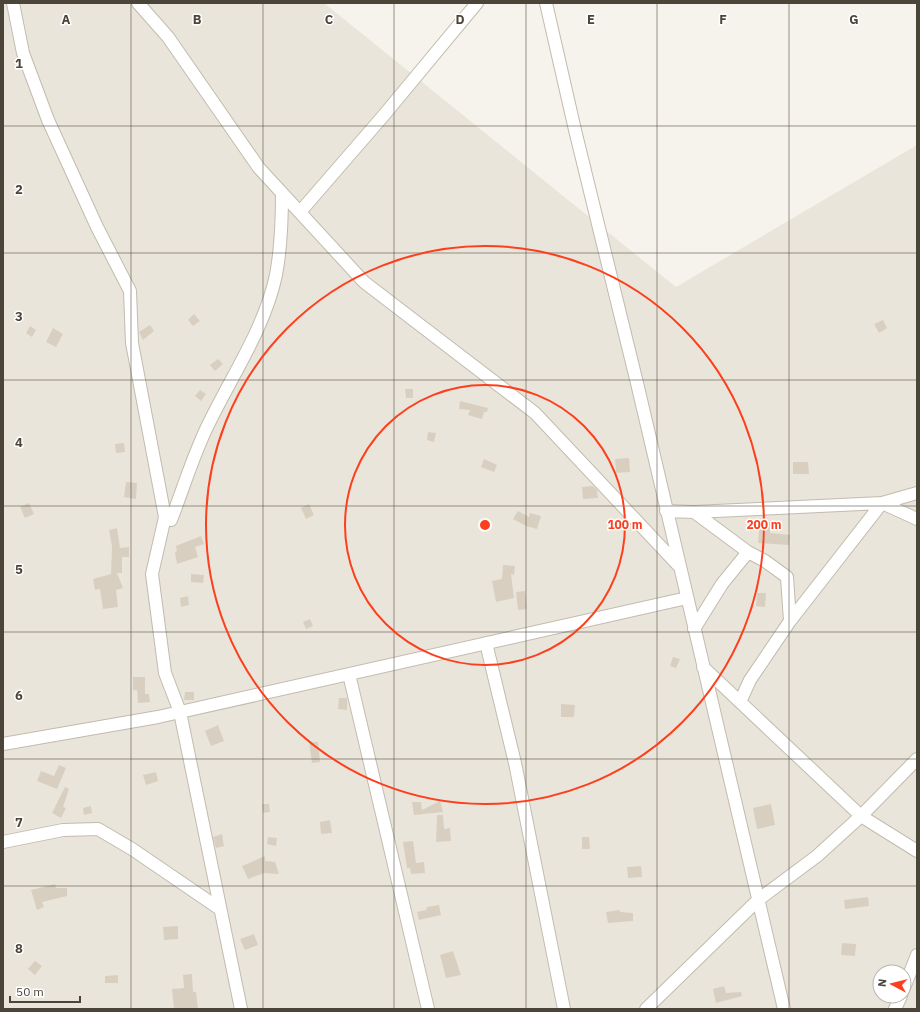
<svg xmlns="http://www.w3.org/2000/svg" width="920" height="1012" font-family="'IBM Plex Sans',sans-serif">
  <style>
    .residential { fill: #eae5da; fill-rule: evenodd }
    .building { fill: #d8cfc1 }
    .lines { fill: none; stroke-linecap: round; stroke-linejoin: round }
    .minor-casing { stroke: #c2bbae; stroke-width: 14 }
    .minor { stroke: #fff; stroke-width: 12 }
    .grid { fill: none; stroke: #4b4439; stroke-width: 1; stroke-opacity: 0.55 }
    .ring { fill: none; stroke: #fc3f1d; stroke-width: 2 }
    .grid-label { font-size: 13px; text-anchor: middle; font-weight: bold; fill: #4b4439; stroke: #fff; stroke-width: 3; stroke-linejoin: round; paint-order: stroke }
    .centre { fill: #fc3f1d; stroke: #fff; stroke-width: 2 }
    .ring-label { font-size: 12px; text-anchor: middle; font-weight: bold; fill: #fc3f1d; stroke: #fff; stroke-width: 3; stroke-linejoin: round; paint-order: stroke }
  </style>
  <rect width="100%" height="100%" fill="#f6f3ec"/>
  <path class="residential" d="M3 3H324L676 287 917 145V1009H3ZM880 972H904V996H880Z"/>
  <path class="building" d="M194 314 200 321 193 326 188 320Z
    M883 320 887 328 879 333 874 324Z
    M150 325 154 331 143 340 139 332Z
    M30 326 36 330 32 337 26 333Z
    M53 328 63 334 56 347 46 342Z
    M218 359 223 364 215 371 210 365Z
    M405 389H413V398H406Z
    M200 390 206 394 201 401 195 396Z
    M460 401 488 408 487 412H484L482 419 468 415 470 410 459 409Z
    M428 432 436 433 434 442 427 440Z
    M124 443 125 452 116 453 115 444Z
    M629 458 630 472 616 473 615 459Z
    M484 459 497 465 494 472 481 467Z
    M793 462H808L809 474H793Z
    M126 482 137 483 136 499 124 497Z
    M593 486 597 490 598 498 583 499 582 487Z
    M29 503 34 514 25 518 20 507Z
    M309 504 314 515 306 519 301 508Z
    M518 511 529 517 530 513 541 516 537 529 526 526 513 519Z
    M760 522H770V533L790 535 789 545 758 543Z
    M117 528 120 548 129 547V557H122V573H117L123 588 116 590 118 607 103 609 100 589 95 590 93 579 111 574 112 546 109 530Z
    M201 536 204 544 195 547 198 557 177 564 175 552 177 551 176 546Z
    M503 565 515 566 514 575 511 574 514 598 496 602 492 581 502 579Z
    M191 574 204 575 203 583 191 582Z
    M525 591 527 609 518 610 516 592Z
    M757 593H766L765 607 756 606Z
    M188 596 189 605 181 607 180 598Z
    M310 619 313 626 306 629 303 622Z
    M673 657 680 659 676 668 670 666Z
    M133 677H145V694H149L150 702 138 703 137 690H133Z
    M185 692H194V700H184Z
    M339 698H347V710L338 709Z
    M561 704 575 705 574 717H561Z
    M218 725 224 741 211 746 205 731Z
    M309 742H318L320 762 312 763Z
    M59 765 66 768 57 789 37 781 41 771 54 776Z
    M156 772 158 781 146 785 143 775Z
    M65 787 69 789 63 807 66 808 61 818 52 813Z
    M440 801 443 812 414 815 412 802H421L422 810Z
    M262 804H269L270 812 263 813Z
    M771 804 775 825 757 829 753 808Z
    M91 806 92 813 84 815 83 808Z
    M437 815H443L444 829 450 828 451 841 436 842Z
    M330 820 332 833 321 834 320 822Z
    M222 834 224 846 216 848 213 837Z
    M268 837 277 838 276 846 267 844Z
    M582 837H589L590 849H582Z
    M413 841 416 863 424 862 425 873 411 874 410 868H407L403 842Z
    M265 856V861L275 862 279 874 264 873 248 879 242 866Z
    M641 866 642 877 628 878 627 867Z
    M55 884 56 888H67V896L42 902 44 907 37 910 31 890Z
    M868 897 869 906 845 909 844 900Z
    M439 905 441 915 419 920 417 912 426 910 427 907Z
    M620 910V912L633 913V921L608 923 606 912Z
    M178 926V939L164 940 163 927Z
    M254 934 258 945 245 950 240 939Z
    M842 943 856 944 855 956 841 955Z
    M453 951 461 975 446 978 440 955Z
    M35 961 42 966 35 975 28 969Z
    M192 974 193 992H196L198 1009H174L172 989 184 988 183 975Z
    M118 975V983H105V976Z
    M724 986 726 993 741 992 742 996 716 1003 713 989Z"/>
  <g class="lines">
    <g class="minor-casing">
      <path id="minor" d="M13 3 23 53 48 120 97 227 130 291 132 343 165 517 152 574 165 673 180 712 241 1009
        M138 3 168 37 259 168 364 282 535 413 678 565
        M546 3 575 130 637 383 784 1009
        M300 212 384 115 477 3
        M666 511 694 512 748 552
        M694 512 882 503 917 519
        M171 520C184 487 194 452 210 421 233 374 265 327 276 275 281 248 282 220 282 193
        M790 621 882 503 917 493
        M694 629 722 584 748 552 765 561 787 577 790 621 750 680 740 702
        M486 643 515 763 564 1009
        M703 667 861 816 917 759
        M349 674 428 1009
        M3 744 158 717 687 598
        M3 842 63 830 98 829 132 849 220 909
        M904 988 917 955
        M646 1009 758 900 817 856 861 816 917 851
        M895 1009 901 996"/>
    </g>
    <use href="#minor" class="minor"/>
  </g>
  <path class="grid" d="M131 3V1009M263 3V1009M394 3V1009M526 3V1009M657 3V1009M789 3V1009M3 126H917M3 253H917M3 380H917M3 506H917M3 632H917M3 759H917M3 886H917"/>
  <g class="ring">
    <circle cx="485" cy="525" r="140"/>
    <circle cx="485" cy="525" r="279"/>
  </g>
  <g class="grid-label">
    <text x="66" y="24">A</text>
    <text x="197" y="24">B</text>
    <text x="329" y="24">C</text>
    <text x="460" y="24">D</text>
    <text x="591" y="24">E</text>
    <text x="723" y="24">F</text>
    <text x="854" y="24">G</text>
    <text x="19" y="68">1</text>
    <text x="19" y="194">2</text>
    <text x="19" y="321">3</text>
    <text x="19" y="447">4</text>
    <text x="19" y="574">5</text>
    <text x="19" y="700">6</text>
    <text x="19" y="827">7</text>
    <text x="19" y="953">8</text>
  </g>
  <circle cx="485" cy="525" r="6" class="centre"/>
  <g class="ring-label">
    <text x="625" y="529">100 m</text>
    <text x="764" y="529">200 m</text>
  </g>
  <rect width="920" height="1012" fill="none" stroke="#4b4439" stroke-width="8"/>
  <g transform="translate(892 984) rotate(277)"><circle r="19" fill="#ffffff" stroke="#b7b4b0"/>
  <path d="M0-3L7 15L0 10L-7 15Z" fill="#fc3f1d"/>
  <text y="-6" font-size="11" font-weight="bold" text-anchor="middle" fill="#4b4439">N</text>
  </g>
  <path d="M10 996v6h70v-6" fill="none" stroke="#4b4439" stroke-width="2"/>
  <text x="16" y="996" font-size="12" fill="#4b4439" stroke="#ffffff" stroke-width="3" paint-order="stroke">50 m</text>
</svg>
